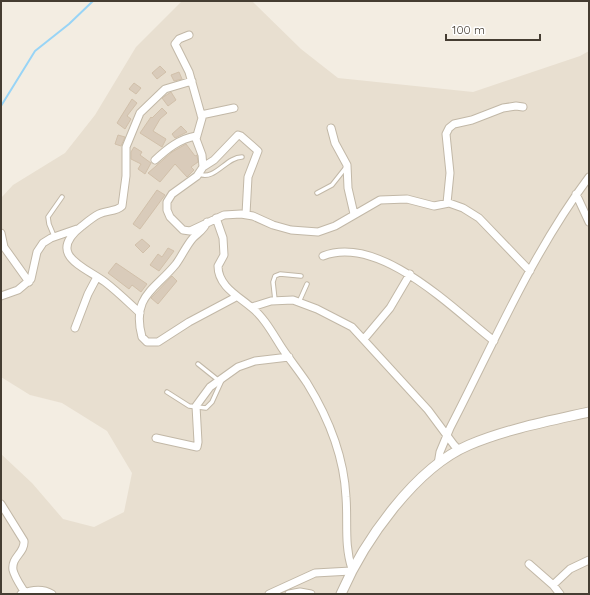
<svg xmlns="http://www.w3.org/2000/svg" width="590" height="595" font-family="Quicksand,sans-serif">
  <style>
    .residential { fill: #e8dfd0 }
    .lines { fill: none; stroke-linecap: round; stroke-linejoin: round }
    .stream { stroke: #98d4f6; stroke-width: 2 }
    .building { fill: #d9cbba; stroke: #d1c0aa }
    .service-casing { stroke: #c2b8a7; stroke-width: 5.5 }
    .minor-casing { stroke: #c2b8a7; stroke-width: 9 }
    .tertiary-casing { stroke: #c2b8a7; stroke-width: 11 }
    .service { stroke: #fff; stroke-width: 3.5 }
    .minor { stroke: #fff; stroke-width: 7 }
    .tertiary { stroke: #fff; stroke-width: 9 }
  </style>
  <rect width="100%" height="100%" fill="#f3ede2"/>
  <path class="residential" d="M182 1H252L301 49 338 78 473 92 580 56 589 51V594H1V454L32 483 63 519 94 527 124 512 132 473 107 431 62 403 30 395 1 377V198L13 185 65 153 95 115 136 47Z"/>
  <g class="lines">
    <path class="stream" d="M1 106 35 51 69 24 93 1"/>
  </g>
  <path class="building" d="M160 66 166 72 157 79 152 73Z
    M179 72 182 79 174 81 171 75Z
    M134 83 141 88 136 94 129 89Z
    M171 92 176 100 168 106 162 98Z
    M132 99 137 103 127 116 131 119 125 129 117 123Z
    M162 108 167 113 160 119 153 131 166 139 162 147 140 133 151 117 152 118Z
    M181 126 187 132 175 138 172 134Z
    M118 135 125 137 121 146 115 144Z
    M186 144 195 156 197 155 198 162 191 167 194 170 187 177 175 164 160 182 148 173 172 152Z
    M134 147 142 152 140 155 151 163 145 174 138 169 141 164 131 159V152Z
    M157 190 165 195 140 229 133 224Z
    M142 239 150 246 143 253 135 245Z
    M168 248 174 251 159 271 150 265 158 254 162 257Z
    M116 263 147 284 141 292 132 285 129 289 108 273Z
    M172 276 177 281 158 304 151 298Z"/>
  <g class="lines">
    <g class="service-casing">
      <path id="service" d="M199 174C215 181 226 157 242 157
        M317 193 332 185 347 166
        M54 236 49 224 48 217 62 197
        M275 300 273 282 275 276 280 274 301 276
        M299 302 307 284
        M198 364 218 380
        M167 392 189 406 206 408 212 402 222 380"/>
    </g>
    <g class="minor-casing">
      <path id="minor" d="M189 35 179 39 175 44 189 72 202 118 196 139 202 155 203 167 197 176 172 194 167 202V210L170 217 183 230 190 231 224 215 241 214 253 216 273 225 291 230 318 232 335 226 380 200 407 199 434 206 449 203 463 208 479 218 530 271
        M201 115 234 108
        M331 128 335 143 347 165 348 188 354 214
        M155 160C167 149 179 139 196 136
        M203 167 214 160 238 135 241 136 258 151 248 177 246 214
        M576 194 589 222
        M447 203 450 173 446 134 449 128 454 124 472 120 503 108 516 106 523 107
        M216 218 223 238 224 255 218 266C218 286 238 296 251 307 264 317 273 334 282 348 290 360 299 371 307 383 328 417 344 457 346 497 348 522 344 545 352 569
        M207 222C204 230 198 233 193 238 186 246 182 256 176 264 155 290 131 296 142 337L147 342H158L189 322 236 297
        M1 233 4 247 29 282
        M323 256C380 234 453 309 494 341
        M1 296 18 290 31 279 37 252 43 243 51 238 77 229
        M252 307 271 301 293 300 317 309 352 327 428 410 454 445 459 450
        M140 313C129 303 118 292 105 282 85 267 45 255 82 226 87 222 93 217 99 214 107 210 116 212 122 206L126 176V147L140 113 165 89 192 81
        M75 328 88 294 97 277
        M364 339 390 308 410 274
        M156 438 197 447 198 442 196 406 210 387 238 367 255 361 289 357
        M438 464 440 452 450 428C494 343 532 253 589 177
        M1 504 24 541C25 553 11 557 13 570 15 578 21 586 25 593
        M529 564 553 585 560 594
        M553 585 570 569 589 560
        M21 594C31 590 42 588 52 594
        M269 594 315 573 351 571
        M289 594 300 592 311 594"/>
    </g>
    <g class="tertiary-casing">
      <path id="tertiary" d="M341 594C364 541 415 468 469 445 507 429 549 421 589 412"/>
    </g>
    <use href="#service" class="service"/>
    <use href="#minor" class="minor"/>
    <use href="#tertiary" class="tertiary"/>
  </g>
  <rect width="590" height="595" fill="none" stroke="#453d32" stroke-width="4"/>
  <path d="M446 34v6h94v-6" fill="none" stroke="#453d32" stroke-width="2"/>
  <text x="452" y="34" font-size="12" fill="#453d32" stroke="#ffffff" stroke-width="3" paint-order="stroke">100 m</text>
</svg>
